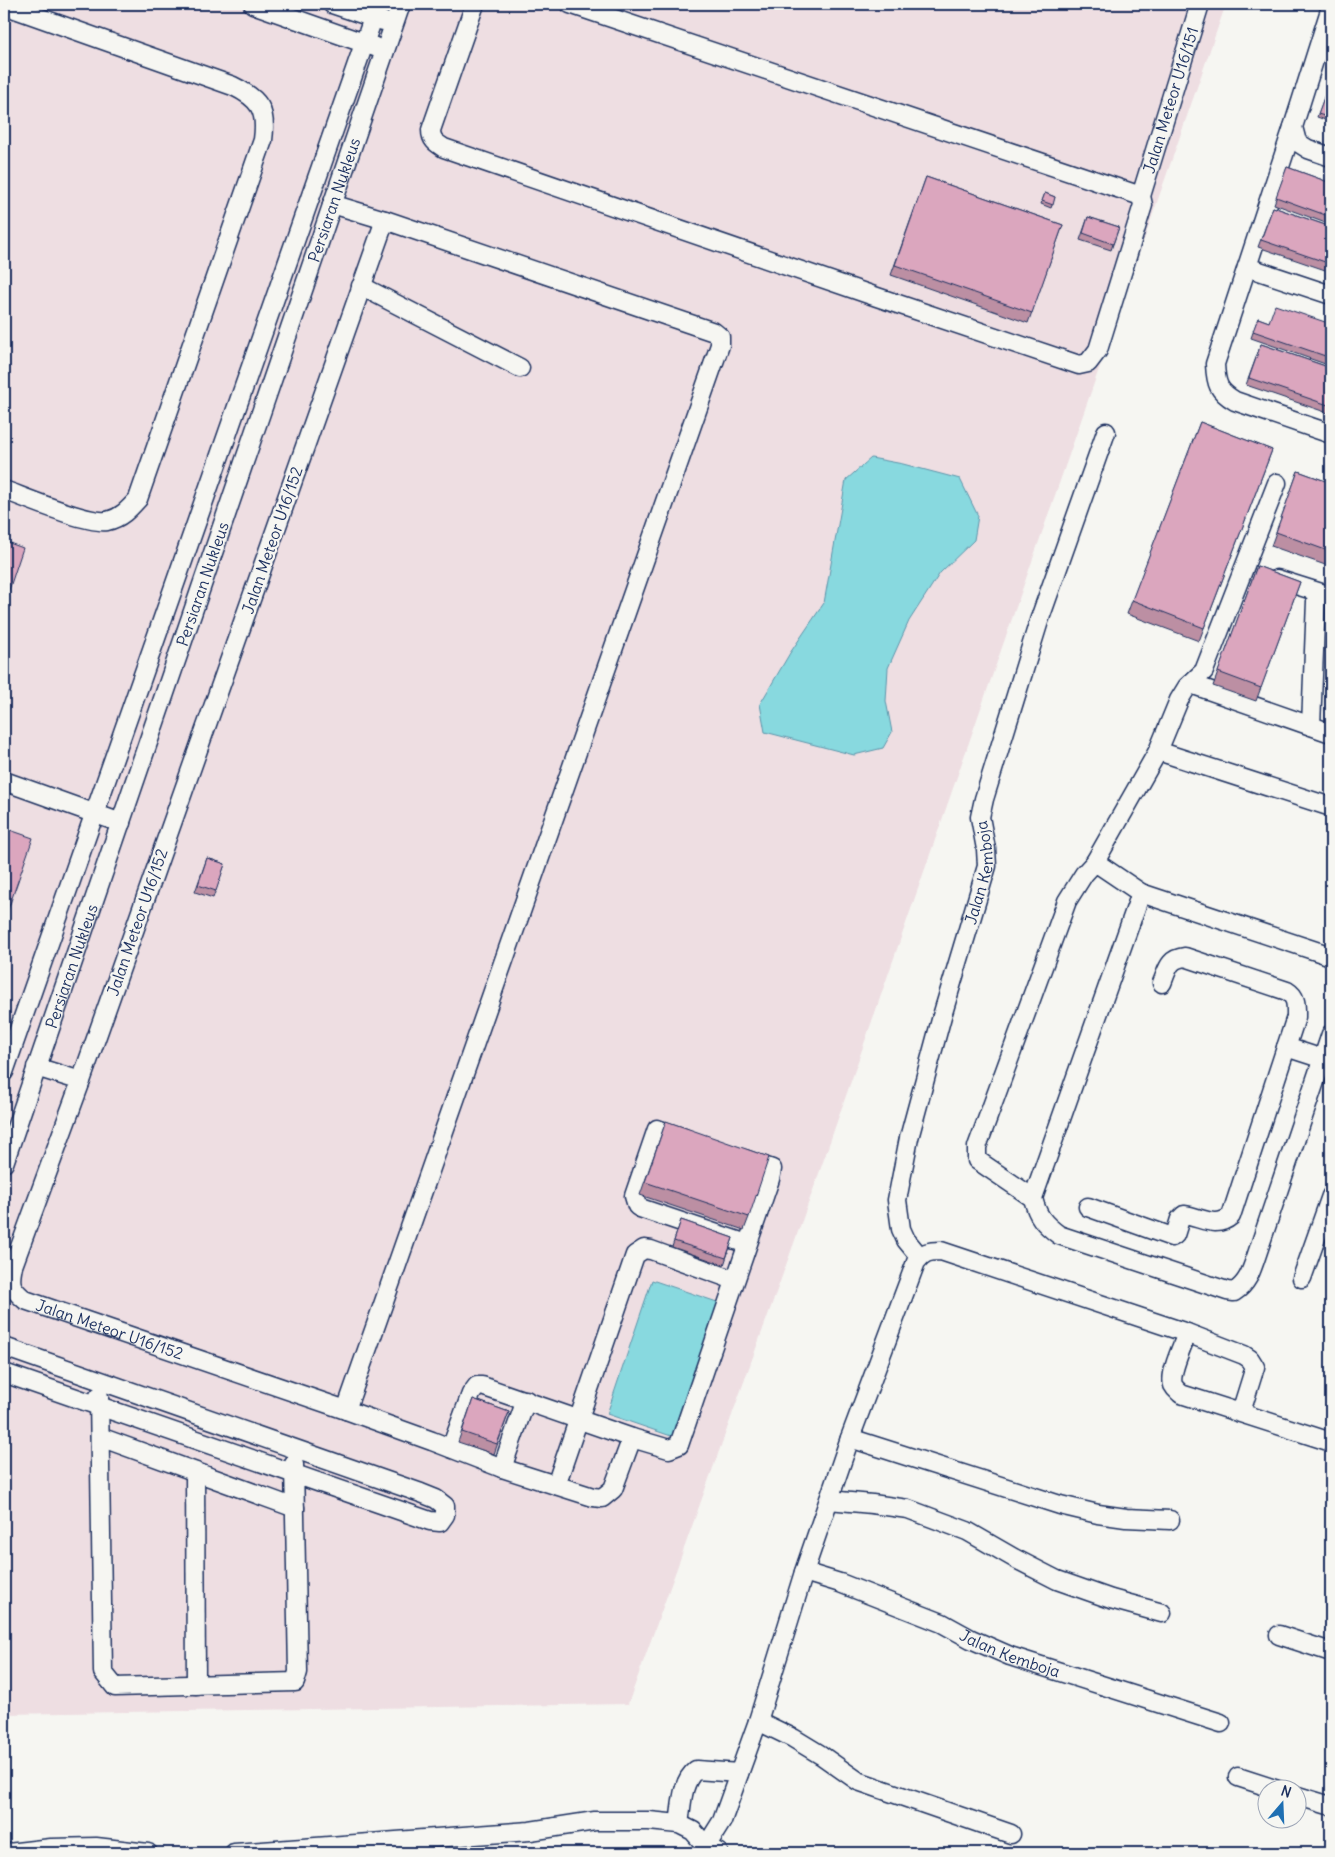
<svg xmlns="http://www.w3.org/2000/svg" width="1335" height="1857" font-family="Delius,sans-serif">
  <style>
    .built { fill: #eedee2 }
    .water { fill: #88d9df; stroke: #5c95ab }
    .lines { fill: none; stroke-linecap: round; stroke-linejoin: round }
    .minor-casing { stroke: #1b2f5e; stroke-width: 21 }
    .minor { stroke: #f6f6f2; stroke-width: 18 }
    .wall { fill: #bc8fa3; stroke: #1b2f5e }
    .building { fill: #dba6be; stroke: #1b2f5e }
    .labels { text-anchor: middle; stroke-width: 4.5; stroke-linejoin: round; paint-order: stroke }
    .street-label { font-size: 16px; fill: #1b2f5e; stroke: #f6f6f2 }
  </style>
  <rect width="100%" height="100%" fill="#f6f6f2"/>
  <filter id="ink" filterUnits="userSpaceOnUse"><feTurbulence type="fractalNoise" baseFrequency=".02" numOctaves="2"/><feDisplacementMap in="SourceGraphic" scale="10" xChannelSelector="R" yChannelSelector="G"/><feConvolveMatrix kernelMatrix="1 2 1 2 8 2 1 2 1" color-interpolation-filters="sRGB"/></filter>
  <g filter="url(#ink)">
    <path class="built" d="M4 4H1226L817 1179 628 1704 4 1714Z"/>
    <path class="water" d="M871 458 903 464 960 479 978 516 974 540 940 573 909 621 888 668 886 701 892 732 883 748 854 755 765 732 760 704 790 653 824 603 846 480Z
      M652 1280 720 1303 674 1437 607 1414Z"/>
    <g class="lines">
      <g class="minor-casing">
        <g id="minor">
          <path d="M253 4 375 47"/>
          <path d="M332 4 383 21"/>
          <path id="s1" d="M475 4 431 130C431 140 436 143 444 148L877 297 1079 365 1088 363 1098 350 1143 205 1141 196 1200 4"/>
          <path d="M570 4 1141 196"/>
          <path d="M4 5 233 86C260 99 267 110 263 140L138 499C129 509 121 518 107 521 87 524 26 498 4 490"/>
          <path d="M1331 7 1293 127 1297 142 1308 149 1331 157"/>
          <path d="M1293 127 1215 364C1216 384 1218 391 1235 401L1331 434"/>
          <path d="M332 204 385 220 714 332 720 337V345L346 1410"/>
          <path id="s2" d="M385 220 81 1081 13 1266C9 1285 11 1288 25 1300L346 1410 432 1441 502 1468 593 1497 602 1498 613 1489 632 1438"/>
          <path d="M1247 267 1331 295"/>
          <path d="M361 286 520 368"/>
          <path d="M1277 579 1331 596"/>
          <path d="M1191 684 1331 733"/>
          <path d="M1311 726 1316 601 1318 594"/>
          <path d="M1158 751 1331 807"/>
          <path d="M4 781 121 823"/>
          <path d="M1095 862 1158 751 1179 700 1187 687 1204 671 1277 483"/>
          <path d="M1141 893 1033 1198C1037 1216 1044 1224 1059 1235L1227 1291 1234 1292C1247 1284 1251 1272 1256 1257L1331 1034"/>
          <path d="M1286 1047 1323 1059"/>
          <path d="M36 1067 81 1081"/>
          <path d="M4 1072 378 4"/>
          <path d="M684 1138 657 1129 634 1196 637 1206 640 1208 747 1244"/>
          <path id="s3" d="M4 1163 401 4"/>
          <path d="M1033 1198 977 1160V1147L1067 901 1084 874 1095 862 1141 893 1331 956"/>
          <path d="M1088 1207 1172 1237 1175 1235 1180 1219 1184 1215C1201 1217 1216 1229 1231 1216L1296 1017C1296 1006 1297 997 1287 991L1185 957C1168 959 1168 969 1162 983"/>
          <path id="s4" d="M920 1257 906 1240 901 1229 897 1200 909 1138 942 1016 987 866 986 849 980 817 984 799 1039 621 1106 432"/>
          <path d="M1302 1278 1331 1196"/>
          <path d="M1187 1333C1183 1345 1169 1373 1173 1385 1175 1389 1178 1391 1181 1394L1331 1442"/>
          <path d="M4 1347 421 1493 436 1499 445 1506V1515L440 1522 430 1521 4 1373"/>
          <path d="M99 1396 103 1672 115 1687 295 1682 298 1672 294 1464"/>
          <path d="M100 1437 295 1508"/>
          <path d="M850 1438 1060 1505 1098 1514 1126 1518 1170 1520"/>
          <path d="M451 1448 471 1394 477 1386H482L632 1438 669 1449 679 1445 770 1179 772 1169 744 1159"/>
          <path d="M502 1468 526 1400"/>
          <path d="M195 1472 196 1685"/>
          <path d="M556 1485 635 1255 644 1249 651 1250 734 1280"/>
          <path d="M829 1500 872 1504 908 1509 967 1531 1014 1558 1057 1580 1111 1599 1162 1613"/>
          <path id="s5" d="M804 1572 840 1583 942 1623 971 1639 1010 1656 1221 1723"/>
          <path d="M1279 1635 1331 1652"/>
          <path d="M758 1721 793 1738 821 1755 858 1781 1011 1834"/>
          <path d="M1238 1777 1278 1790"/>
          <path d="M1298 1796 1331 1806"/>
          <path d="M679 1824C682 1806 681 1782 696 1770L739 1773"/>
          <path d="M8 1853 51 1848 96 1847 148 1853"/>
          <path d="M234 1853 530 1831 595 1821H649L679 1824 693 1831 706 1846 719 1853"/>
          <path d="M702 1853 722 1821 758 1721 804 1572 850 1438 916 1262C923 1252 929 1251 941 1251L1187 1333 1244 1355 1250 1359 1255 1367 1241 1412"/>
        </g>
      </g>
      <use href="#minor" class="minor"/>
    </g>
    <path class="wall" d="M1330 81 1331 82V122L1317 117Z
      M1287 167 1331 183V225L1274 204Z
      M926 177 1063 225 1028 323 891 275Z
      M1045 193 1055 197 1051 208 1041 204Z
      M1273 207 1331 227V272L1258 247Z
      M1088 217 1119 227 1111 250 1080 240Z
      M1258 318 1269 322 1331 324V366L1251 338Z
      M1261 344 1331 368V414L1246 385Z
      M1200 422 1272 450 1199 641 1127 614Z
      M1298 471 1331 483V567L1271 546Z
      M1257 566 1300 582 1256 701 1213 686Z
      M207 858 225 864 213 898 195 892Z
      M666 1121 749 1217 744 1230 640 1195Z
      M681 1220 733 1238 724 1265 672 1247Z
      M473 1399 509 1412 494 1454 458 1442Z"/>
    <path class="building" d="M1330 81 1331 82V118L1318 114Z
      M1287 167 1331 183V217L1276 197Z
      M926 177 1063 225 1032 313 895 265Z
      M1045 193 1055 197 1053 205 1042 201Z
      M1273 207 1331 227V264L1261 240Z
      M1088 217 1119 227 1113 244 1083 233Z
      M1275 305 1331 324V358L1253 331 1258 318 1269 322Z
      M1261 344 1331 368V406L1249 378Z
      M1200 422 1272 450 1204 628 1132 600Z
      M1298 471 1331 483V552L1276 532Z
      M4 541 23 548 4 605Z
      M1257 566 1300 582 1261 688 1218 672Z
      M4 828 33 838 4 921Z
      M207 858 225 864 216 891 198 885Z
      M666 1121 769 1157 749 1217 645 1182Z
      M681 1220 733 1238 726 1258 674 1241Z
      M473 1399 509 1412 497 1444 462 1432Z"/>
  </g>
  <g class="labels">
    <g class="street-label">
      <text dy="6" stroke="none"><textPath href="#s1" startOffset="1115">Jalan Meteor U16/151</textPath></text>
      <text dy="6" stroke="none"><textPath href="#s3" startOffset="1018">Persiaran Nukleus</textPath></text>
      <text transform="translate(272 540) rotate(-71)" y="6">Jalan Meteor U16/152</text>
      <text dy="6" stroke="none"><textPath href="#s3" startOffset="612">Persiaran Nukleus</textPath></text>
      <text dy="6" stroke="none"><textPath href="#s4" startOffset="402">Jalan Kemboja</textPath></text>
      <text transform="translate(137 922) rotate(-71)" y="6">Jalan Meteor U16/152</text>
      <text dy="6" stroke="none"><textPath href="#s3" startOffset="208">Persiaran Nukleus</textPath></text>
      <text dy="6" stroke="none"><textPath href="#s2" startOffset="1239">Jalan Meteor U16/152</textPath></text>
      <text dy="6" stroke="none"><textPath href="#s5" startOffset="222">Jalan Kemboja</textPath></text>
    </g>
  </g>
  <rect width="1335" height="1857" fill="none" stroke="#f6f6f2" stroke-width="20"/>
  <rect x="10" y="10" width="1315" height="1837" fill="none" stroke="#1b2f5e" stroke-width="2" filter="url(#ink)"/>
  <g transform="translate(1282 1804) rotate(19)"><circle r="24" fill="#f6f6f2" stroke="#9ea6b7"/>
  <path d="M0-4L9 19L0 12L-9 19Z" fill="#1f6fb2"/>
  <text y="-8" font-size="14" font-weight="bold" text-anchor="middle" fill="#1b2f5e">N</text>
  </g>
</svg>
